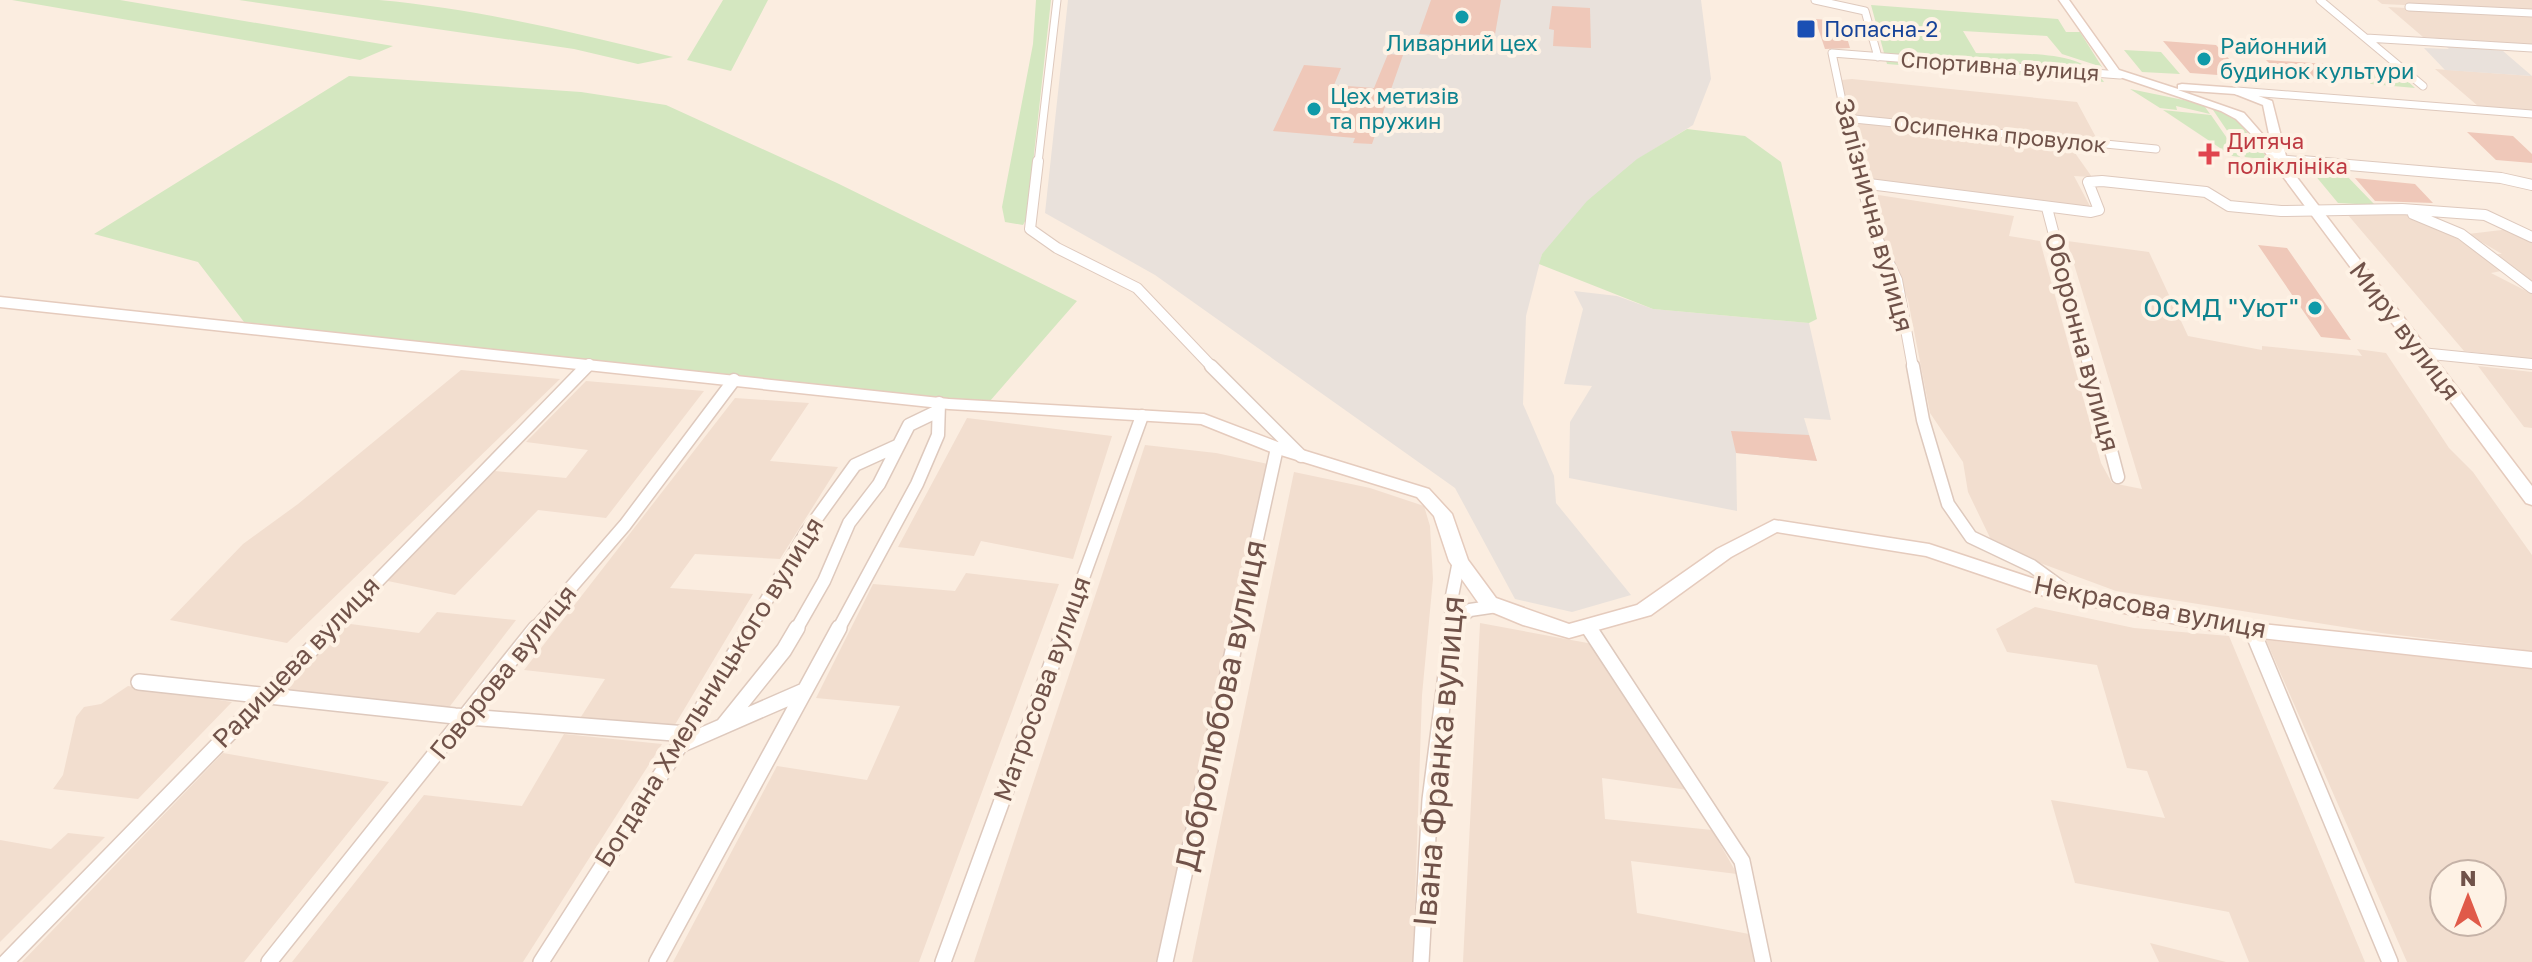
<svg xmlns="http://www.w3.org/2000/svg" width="2532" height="962" font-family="'Golos Text',sans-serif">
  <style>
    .residential { fill: #f2decf; fill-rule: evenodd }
    .industrial { fill: #e9e1db }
    .green { fill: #d4e7c0 }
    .building { fill: #efc8b9 }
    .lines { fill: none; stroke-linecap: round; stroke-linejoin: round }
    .street-far3-casing { stroke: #dec9bd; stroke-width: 9 }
    .street-far2-casing { stroke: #dec9bd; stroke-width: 12 }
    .street-far1-casing { stroke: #dec9bd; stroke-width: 15 }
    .street-casing { stroke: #dec9bd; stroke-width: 18 }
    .secondary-casing { stroke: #e5cbbd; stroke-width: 3 }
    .street-far3 { stroke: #fff; stroke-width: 7 }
    .street-far2 { stroke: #fff; stroke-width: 10 }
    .street-far1 { stroke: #fff; stroke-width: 12 }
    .street { stroke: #fff; stroke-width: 15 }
    .secondary { fill: #fff; fill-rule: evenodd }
    .culture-dot { fill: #0f9aa8; stroke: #fef2e5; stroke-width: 3 }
    .transit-dot { fill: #1a4fb4; stroke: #fef2e5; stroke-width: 3 }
    .health-dot { fill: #e0444e; stroke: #fef2e5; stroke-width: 3 }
    .labels { text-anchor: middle; stroke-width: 8; stroke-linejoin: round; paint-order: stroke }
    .far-transit-label { font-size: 22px; fill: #164399; stroke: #fef2e5; text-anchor: start }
    .far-culture-label { font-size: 22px; fill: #0d838f; stroke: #fef2e5; text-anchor: start }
    .far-street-label { font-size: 22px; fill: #705249; stroke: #fef2e5 }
    .far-health-label { font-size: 22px; fill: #be3a42; stroke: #fef2e5; text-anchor: start }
    .street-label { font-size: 26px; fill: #705249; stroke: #fef2e5 }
    .culture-label { font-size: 26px; fill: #0d838f; stroke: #fef2e5; text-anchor: end }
    .near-street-label { font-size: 32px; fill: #705249; stroke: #fef2e5 }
  </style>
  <rect width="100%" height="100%" fill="#fbede0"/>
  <path class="residential" d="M2377 0H2532V11L2382 4Z
    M2388 7 2532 15V45L2423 37Z
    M2435 69 2532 76V111L2478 106Z
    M1852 79 2077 102 2098 141 1850 116 1841 80Z
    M1852 122 2070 146 2092 177 2074 176 2092 210 1872 180Z
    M1872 194 2014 216 2009 236 2040 241 2101 463 2112 483 2142 489 2067 241 2149 252 2188 336 2262 350V346L2362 356 2357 349 2386 353 2449 448 2473 472 2532 555V651L2381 633 2116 591 1994 546 1968 492 1963 462 1930 413 1908 300 1877 222Z
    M2404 214 2456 238 2506 270 2491 273 2532 294V359L2464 351 2348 215Z
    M2510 229 2532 241V281L2497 254H2502L2468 234Z
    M2478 366 2532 372V428L2524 427Z
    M461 370 560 379 287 643 170 620 243 544 298 504Z
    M586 381 704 391 606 518 538 510 455 595 383 580 495 471 566 478 588 450 526 442Z
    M735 398 809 403 770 461 838 467 780 559 695 554 670 588 753 594 673 728 579 720 605 679 524 670Z
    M967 418 1112 436 1073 559 981 541 974 556 898 547Z
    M1145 445 1216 453 1268 464 1156 962H974Z
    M1294 472 1370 488 1424 506 1430 526 1433 579 1422 695 1413 962H1192Z
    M966 573 1059 584 919 962H673L777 766 867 780 900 706 816 698 873 584 955 591Z
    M2035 607 2134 628 2229 636 2365 962H2249L2229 912 2075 883 2051 800 2165 818 2147 771 2127 768 2097 665 2007 652 1996 629Z
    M437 612 516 620 447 710 276 692 343 623 419 633Z
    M1480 623 1593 644 1688 790 1602 778 1605 819 1712 830 1737 874 1631 861 1637 913 1749 934 1754 962H1463Z
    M2266 640 2532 669V962H2407ZM2492 874V922H2444V874Z
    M128 686 232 702 138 799 53 789 63 775 76 717 84 707 101 704Z
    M564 734 662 744 523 962H292L424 795 522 806Z
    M223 753 389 782 244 962H22Z
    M68 833 105 837 0 942V840L51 849Z
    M2150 943 2226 962H2159Z"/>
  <path class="industrial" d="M1068 0H1701L1711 79 1693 125 1638 159 1542 254 1526 316 1523 404 1554 476 1556 503 1631 595 1572 612 1515 599 1455 488 1155 275 1045 213Z
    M2444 45 2503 51 2532 76 2445 70 2424 48 2449 49Z
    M1574 291 1617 296 1653 309 1809 323 1831 420 1804 418 1817 461 1736 453 1737 511 1569 478 1570 422 1592 386 1564 384 1583 309Z"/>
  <path class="green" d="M12 0H120L393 46 360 60Z
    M239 0C285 0 333 0 379 0 479 9 576 33 673 57L638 64 574 49Z
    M723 0H768L731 71 687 60Z
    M1036 0H1051L1027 218 1023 225 1005 222 1002 207 1033 44Z
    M1871 5 2058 19 2066 32H2080L2102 67 2062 54 2047 36 1963 31 1976 53C2013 55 2082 47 2104 82L1887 64Z
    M2124 50 2161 52 2180 74 2142 72Z
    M2353 67 2396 70 2415 88 2371 84Z
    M349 76 581 92 666 105 837 183 1077 301 990 401 949 404 244 322 198 262 94 234Z
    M2130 89 2203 104 2210 114 2176 106 2177 110 2160 108Z
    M2211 107 2234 116 2269 160 2245 157Z
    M2163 110 2211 115 2240 157 2232 156Z
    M1687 129 1745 136 1781 162 1817 319 1809 323 1653 309 1539 264 1542 254 1587 201 1637 159Z
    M2309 168 2343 172 2375 205 2338 203Z"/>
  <path class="building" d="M1431 0H1501L1494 40 1419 34Z
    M1552 6 1590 8 1591 48 1553 46 1554 30 1549 29Z
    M1815 19 1842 21 1850 48 1825 49Z
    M2163 41 2216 45 2246 77 2190 73Z
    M1388 54 1403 55 1372 144 1353 143 1355 138 1273 131 1304 65 1341 68 1334 85 1374 88Z
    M2266 60 2327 64 2345 81 2283 77Z
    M2467 132 2513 136 2532 154V163L2496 160Z
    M2355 178 2415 184 2433 203 2375 201Z
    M2258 245 2287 248 2351 340 2321 337Z
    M1731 431 1809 435 1817 461 1736 453Z"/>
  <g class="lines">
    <g class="street-far3-casing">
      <path id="street-far3" d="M1815 0 1865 11 1878 57
        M2320 0 2423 86
        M2409 7 2532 13
        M2366 38 2532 48
        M2237 91 2532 114
        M1844 118 2156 149
        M2283 159 2325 163
        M1038 163 1057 0
        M1855 163 1832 53 2120 75"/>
    </g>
    <g class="street-far2-casing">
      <path id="street-far2" d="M1038 161 1030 229 1057 248 1137 288 1213 368
        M1855 161 1877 238 1897 280 1913 368
        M2302 161 2501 178 2532 185
        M1861 183 2091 212 2099 210 2088 182 2102 181 2206 192 2229 206 2281 211 2402 209 2485 215 2532 237
        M2047 208 2089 368
        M2413 214 2461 234 2532 288
        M2421 353 2532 364
        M585 368 589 364"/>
    </g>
    <g class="street-far1-casing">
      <path id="street-far1" d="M1211 366 1301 456
        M1913 366 1923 420 1948 504 1971 537 2032 566 2069 593
        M2089 366 2118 477
        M1453 623 1470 610 1497 606
        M1588 627 1590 630
        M330 630 587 366
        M534 630 625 525 734 380
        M749 630 806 533 855 465 899 445
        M796 630 824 581 849 523 879 484 909 425 936 412
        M838 630 917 484 938 435 939 403
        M1064 630 1142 416
        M1237 630 1277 448
        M1452 630 1451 601 1459 561"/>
    </g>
    <g class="street-casing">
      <path id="street" d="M1589 628 1742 861 1763 962
        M2252 630 2390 962
        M139 682 455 716 687 734
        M723 726 784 650 797 628
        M680 745 804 691
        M6 962 332 628
        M269 962 536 628
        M541 962 687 734 750 628
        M657 962 839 628
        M943 962 1065 628
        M1165 962 1238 628
        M1421 962 1430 800 1452 628"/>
    </g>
    <g class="secondary-casing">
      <path id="secondary" d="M2059 0H2069L2119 70 2178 89V85L2182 84 2237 88 2272 101 2287 160 2286 163 2532 486V505L2526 503 2252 135 2236 119 2221 111 2111 74ZM2178 90 2235 94 2263 105 2271 144 2244 113Z
        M0 297 949 399 1204 414 1283 444 1429 489 1452 514 1468 560 1496 598 1569 624 1637 605 1717 549 1774 520 1929 544 2047 583 2181 611 2252 623 2532 652V668L2252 637 2181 625 2044 596 1926 556 1777 532 1731 557 1651 615 1569 638 1523 625 1482 608 1449 561 1434 516 1417 497 1271 452 1201 424 949 409 0 307Z"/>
    </g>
    <use href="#street-far3" class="street-far3"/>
    <use href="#street-far2" class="street-far2"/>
    <use href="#street-far1" class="street-far1"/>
    <use href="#street" class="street"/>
    <use href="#secondary" class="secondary"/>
  </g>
  <g class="culture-dot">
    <circle cx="1462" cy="17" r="8"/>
    <circle cx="2204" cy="59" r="8"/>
    <circle cx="1314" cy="109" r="8"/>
    <circle cx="2315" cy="308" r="8"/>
  </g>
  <rect class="transit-dot" x="1796" y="19" width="20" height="20" rx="4"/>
  <path class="health-dot" d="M2205 142h8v8h8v8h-8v8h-8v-8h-8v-8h8z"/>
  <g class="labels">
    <g class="far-transit-label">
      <text x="1824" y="37">Попасна-2</text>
    </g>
    <g class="far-culture-label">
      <text x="1462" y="51" text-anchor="middle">Ливарний цех</text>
      <text x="2220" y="54">Районний<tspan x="2220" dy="25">будинок культури</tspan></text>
      <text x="1330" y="104">Цех метизів<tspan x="1330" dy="25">та пружин</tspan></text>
    </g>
    <g class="far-street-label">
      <text transform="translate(2000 66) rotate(4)" y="8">Спортивна вулиця</text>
      <text transform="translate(2000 134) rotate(6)" y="8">Осипенка провулок</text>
    </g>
    <g class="far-health-label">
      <text x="2227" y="149">Дитяча<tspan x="2227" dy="25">поліклініка</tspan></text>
    </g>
    <g class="street-label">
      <text transform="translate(1874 215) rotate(75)" y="9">Залізнична вулиця</text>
      <text transform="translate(2405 331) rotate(53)" y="9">Миру вулиця</text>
      <text transform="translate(2082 342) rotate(75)" y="9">Оборонна вулиця</text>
      <text transform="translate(2150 607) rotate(11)" y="9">Некрасова вулиця</text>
      <text transform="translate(296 662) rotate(-46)" y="9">Радищева вулиця</text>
      <text transform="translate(503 672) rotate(-51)" y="9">Говорова вулиця</text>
      <text transform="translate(1042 689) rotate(-70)" y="9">Матросова вулиця</text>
      <text transform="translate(709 692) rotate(-58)" y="9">Богдана Хмельницького вулиця</text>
    </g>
    <g class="culture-label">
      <text x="2299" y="317">ОСМД "Уют"</text>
    </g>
    <g class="near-street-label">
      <text transform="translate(1221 705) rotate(-78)" y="11">Добролюбова вулиця</text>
      <text transform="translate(1439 761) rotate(-85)" y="11">Івана Франка вулиця</text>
    </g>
  </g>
  <g transform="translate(2468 898)"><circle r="38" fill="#fef2e5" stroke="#c5b2a7" stroke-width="2"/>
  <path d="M0-6L14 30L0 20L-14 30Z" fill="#e05a49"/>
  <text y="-12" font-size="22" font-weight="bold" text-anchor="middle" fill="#705249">N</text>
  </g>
</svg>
